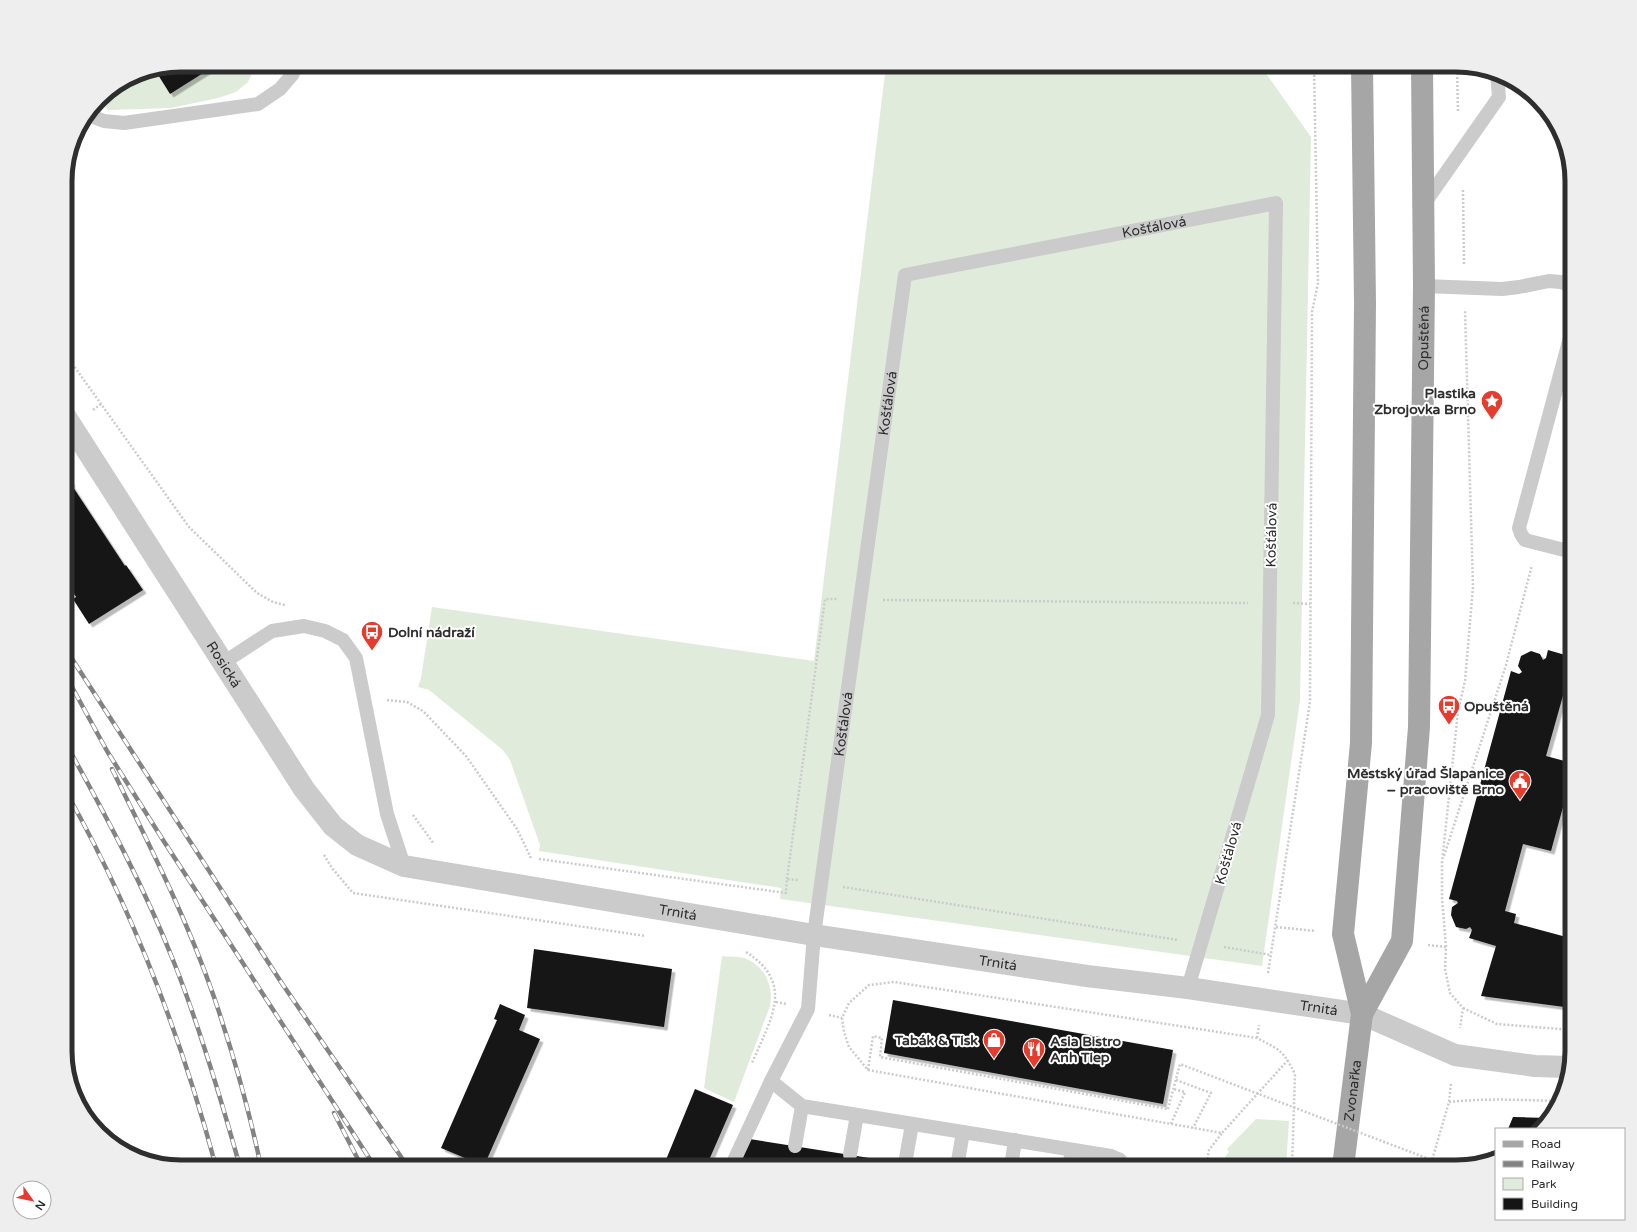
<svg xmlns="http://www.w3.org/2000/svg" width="1637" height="1232" font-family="'Varela Round',sans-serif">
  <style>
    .green { fill: #e1ebdb }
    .building { fill: #151515; filter: url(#shadow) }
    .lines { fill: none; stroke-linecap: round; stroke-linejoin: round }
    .path { stroke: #cbcbcb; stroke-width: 2.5; stroke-dasharray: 2 2; stroke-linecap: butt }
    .service { stroke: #cbcbcb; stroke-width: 14 }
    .minor { stroke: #cbcbcb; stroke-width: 22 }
    .primary { stroke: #a6a6a6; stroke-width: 22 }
    .rail-casing { stroke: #838383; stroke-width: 4.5 }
    .rail { stroke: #fff; stroke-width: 3; stroke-dasharray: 9; stroke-linecap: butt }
    .path-bridge { stroke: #cbcbcb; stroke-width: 2.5; stroke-dasharray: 2 2; stroke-linecap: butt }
    .labels { text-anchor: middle; stroke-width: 4; stroke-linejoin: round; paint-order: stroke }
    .street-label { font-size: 14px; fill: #2e2e2e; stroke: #fff }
    .poi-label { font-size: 14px; font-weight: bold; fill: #2e2e2e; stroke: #fff; text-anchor: end }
    .rim { fill: none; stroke: #2e2e2e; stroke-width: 5 }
  </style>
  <defs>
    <filter id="shadow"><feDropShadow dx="3.5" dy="3.5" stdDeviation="0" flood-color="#0004"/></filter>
  </defs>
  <rect width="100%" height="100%" fill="#fff"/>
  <path class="green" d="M216 65H253V71L248 82 236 92 218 98 171 108 108 110 99 102 104 94 137 74 155 70 170 94Z
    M886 65H1260L1311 137 1300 700 1262 966 780 899 781 888 539 851 540 845 510 760 503 750 429 690 418 687 421 678 432 607 814 661Z
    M722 956C729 957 737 956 744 958 765 966 774 986 770 1006L734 1102 704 1088Z
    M1256 1119 1289 1121 1286 1167H1221L1222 1161 1229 1152 1227 1149Z"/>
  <path class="building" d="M181 65H216L170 94 155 70Z
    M1572 448V477L1565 476Z
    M65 471 72 483 71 484 125 566 126 565 143 590 89 624 73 599 76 597 65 580Z
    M1548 650 1572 657V695L1564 692 1546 756 1572 763V774L1551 851 1523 844 1505 911 1516 914 1514 923 1570 938 1572 933V1008L1481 996 1496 946 1469 938 1472 930 1470 927 1466 929 1456 927 1451 915 1452 907 1458 903 1457 901 1449 899 1511 671 1519 674 1522 672 1518 666 1521 656 1531 651 1540 654 1543 660 1546 658Z
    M534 949 672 969 664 1027 527 1008Z
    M893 1000 1173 1050 1163 1104 884 1053Z
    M500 1004 525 1015 519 1030 540 1039 484 1166 441 1148 497 1020 494 1019Z
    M695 1089 733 1105 706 1167H663Z
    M1513 1117 1550 1118 1548 1122 1539 1129H1508Z
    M743 1138 920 1166V1167H738Z"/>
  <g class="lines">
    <path class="path" d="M1457 65 1458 113
      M1463 190 1464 265
      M65 362H71L189 527 257 593 273 602 285 605
      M93 410 101 404
      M883 600 1248 603
      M1293 603 1310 604
      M387 700 407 702 423 711 466 756 517 829 531 858
      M413 815 434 844
      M324 855 332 868 353 893 646 936
      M1444 856 1506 665 1532 565
      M539 859 786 893 787 879 799 880
      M787 879 825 599H838
      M843 887 1178 940
      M1276 927 1316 931
      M1428 945 1446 947 1445 969 1450 993 1463 1008 1460 1028
      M1224 947 1271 955
      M1446 947 1442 898V863L1458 711 1465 681 1473 587 1465 310
      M746 952C796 984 770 1020 752 1063
      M1268 973 1310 702 1312 312 1318 283 1314 65
      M776 1002 786 1004
      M1463 1008 1497 1024 1572 1030
      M829 1015 842 1018
      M1257 1038 1259 1025
      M1288 1060 1222 1133 868 1070 849 1047 844 1032 842 1018 849 1003 869 985 894 982 1257 1038C1280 1050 1283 1050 1295 1074L1292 1167
      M868 1070 873 1036 882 1038 880 1057 1168 1109
      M1176 1080 1211 1093 1193 1128
      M1449 1102C1486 1098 1522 1100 1559 1101
      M1171 1124 1185 1092 1173 1089
      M1432 1159 1452 1167
      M985 1166 987 1159
      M1206 1167 1209 1150 1222 1133
      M1430 1167 1449 1102 1451 1082"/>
    <g class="service">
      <path d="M88 115 104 121 124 123 258 104 280 89 292 75 297 65"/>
      <path d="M1424 204 1499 97 1497 73"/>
      <path d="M1424 286 1502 289 1519 287 1549 281 1561 282 1572 287"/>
      <path d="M1572 330 1519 528 1521 534 1525 540 1572 552"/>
      <path d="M223 663 272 631 304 626 325 631 343 640 356 658 387 814 404 866"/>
      <path d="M771 1081 802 1106 1111 1156 1120 1160 1124 1167"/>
      <path d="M795 1146 802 1106"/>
      <path d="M850 1155 857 1115"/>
      <path d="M905 1164 912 1124"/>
      <path id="s1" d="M731 1167 771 1081 808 1009 814 935 905 275 1276 203 1268 715 1188 988"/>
      <path d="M957 1167 963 1132"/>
      <path d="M1011 1167 1015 1140"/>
      <path d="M1069 1167 1072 1150"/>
    </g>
    <path class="minor" id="s2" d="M65 416 304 789 333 826 357 845 404 866 814 935 1087 976 1188 988 1362 1014 1455 1055 1535 1066 1569 1067"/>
    <g class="primary">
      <path id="s3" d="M1362 1014 1402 941 1419 727 1424 286 1422 65"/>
      <path id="s4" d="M1343 1167 1362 1014 1343 934 1361 743 1365 303 1362 65"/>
    </g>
    <g class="rail-casing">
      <path id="rail" d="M65 648 281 982 408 1167
        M66 676 107 751 163 840 375 1167
        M65 742C105 814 145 888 175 965 201 1031 221 1099 240 1167
        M112 769C149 844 187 919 214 997 233 1053 249 1109 261 1167
        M65 790C132 908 181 1036 216 1167
        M334 1113 362 1167"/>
    </g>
    <use href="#rail" class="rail"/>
    <path class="path-bridge" d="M1168 1109 1180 1064 1450 1167"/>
  </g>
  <defs>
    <g id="sight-pin" transform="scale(1.15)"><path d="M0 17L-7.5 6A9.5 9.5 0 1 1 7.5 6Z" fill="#e63c2e" stroke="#fff"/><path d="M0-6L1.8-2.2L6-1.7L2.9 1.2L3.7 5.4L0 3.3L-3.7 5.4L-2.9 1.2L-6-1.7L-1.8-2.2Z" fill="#fff"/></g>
    <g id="bus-pin" transform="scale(1.15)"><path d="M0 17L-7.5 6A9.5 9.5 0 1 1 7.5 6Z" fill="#e63c2e" stroke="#fff"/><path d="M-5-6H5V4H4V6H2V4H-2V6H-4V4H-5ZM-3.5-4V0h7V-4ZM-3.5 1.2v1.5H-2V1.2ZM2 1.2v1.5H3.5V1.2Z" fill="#fff"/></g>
    <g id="civic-pin" transform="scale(1.15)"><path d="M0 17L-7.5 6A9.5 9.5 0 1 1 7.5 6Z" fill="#e63c2e" stroke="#fff"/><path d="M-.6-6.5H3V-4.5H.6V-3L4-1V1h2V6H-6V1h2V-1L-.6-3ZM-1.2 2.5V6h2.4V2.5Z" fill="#fff"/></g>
    <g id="shop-pin" transform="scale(1.15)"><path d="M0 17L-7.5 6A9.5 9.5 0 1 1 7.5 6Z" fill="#e63c2e" stroke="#fff"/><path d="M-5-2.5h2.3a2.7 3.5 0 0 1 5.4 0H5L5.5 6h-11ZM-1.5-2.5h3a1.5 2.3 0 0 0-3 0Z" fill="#fff"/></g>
    <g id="restaurant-pin" transform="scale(1.15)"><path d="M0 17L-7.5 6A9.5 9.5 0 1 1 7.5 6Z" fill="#e63c2e" stroke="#fff"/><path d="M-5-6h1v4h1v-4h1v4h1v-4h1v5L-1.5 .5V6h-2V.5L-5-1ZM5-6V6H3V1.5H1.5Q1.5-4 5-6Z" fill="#fff"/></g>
  </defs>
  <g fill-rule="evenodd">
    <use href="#sight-pin" x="1492" y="401"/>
    <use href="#bus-pin" x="372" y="632"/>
    <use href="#bus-pin" x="1449" y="706"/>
    <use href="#civic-pin" x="1520" y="781"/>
    <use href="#shop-pin" x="994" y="1040"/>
    <use href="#restaurant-pin" x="1034" y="1049"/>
  </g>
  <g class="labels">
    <g class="street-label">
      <text dy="5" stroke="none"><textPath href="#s1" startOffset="1170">Košťálová</textPath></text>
      <text dy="5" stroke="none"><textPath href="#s3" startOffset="687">Opuštěná</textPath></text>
      <text dy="5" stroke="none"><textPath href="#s1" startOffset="787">Košťálová</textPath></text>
      <text transform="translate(1271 535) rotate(-89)" y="5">Košťálová</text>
      <text dy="5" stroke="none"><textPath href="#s2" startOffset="295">Rosická</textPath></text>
      <text dy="5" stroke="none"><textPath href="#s1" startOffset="463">Košťálová</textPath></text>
      <text transform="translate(1228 853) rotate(-74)" y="5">Košťálová</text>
      <text dy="5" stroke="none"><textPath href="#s2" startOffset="850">Trnitá</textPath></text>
      <text dy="5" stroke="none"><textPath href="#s2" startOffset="1174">Trnitá</textPath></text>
      <text dy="5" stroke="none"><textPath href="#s2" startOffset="1498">Trnitá</textPath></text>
      <text dy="5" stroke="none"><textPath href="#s4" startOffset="77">Zvonařka</textPath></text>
    </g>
    <g class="poi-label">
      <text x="1476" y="398">Plastika<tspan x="1476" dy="16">Zbrojovka Brno</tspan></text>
      <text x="388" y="637" text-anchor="start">Dolní nádraží</text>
      <text x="1464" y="711" text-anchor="start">Opuštěná</text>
      <text x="1504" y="778">Městský úřad Šlapanice<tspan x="1504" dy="16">– pracoviště Brno</tspan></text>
      <text x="978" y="1045">Tabák &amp; Tisk</text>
      <text x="1050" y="1046" text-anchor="start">Asia Bistro<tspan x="1050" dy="16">Anh Tiep</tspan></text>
    </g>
  </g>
  <path d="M0 0H1637V1232H0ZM181 72H1456A109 109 0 0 1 1565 181V1051A109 109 0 0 1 1456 1160H181A109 109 0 0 1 72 1051V181A109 109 0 0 1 181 72Z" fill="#eee" fill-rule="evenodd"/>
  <path class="rim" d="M181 72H1456A109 109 0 0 1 1565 181V1051A109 109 0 0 1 1456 1160H181A109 109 0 0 1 72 1051V181A109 109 0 0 1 181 72Z"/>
  <rect x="1495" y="1128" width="130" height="92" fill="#ffffff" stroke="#ababab"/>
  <rect x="1503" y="1141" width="20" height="6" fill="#a6a6a6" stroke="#ababab"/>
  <text x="1531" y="1148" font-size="12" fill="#2e2e2e">Road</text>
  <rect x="1503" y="1161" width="20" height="6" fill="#838383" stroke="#ababab"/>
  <text x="1531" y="1168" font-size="12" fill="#2e2e2e">Railway</text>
  <rect x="1503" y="1178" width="20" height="12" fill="#e1ebdb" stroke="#ababab"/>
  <text x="1531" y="1188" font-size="12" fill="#2e2e2e">Park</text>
  <rect x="1503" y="1198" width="20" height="12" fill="#151515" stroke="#ababab"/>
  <text x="1531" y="1208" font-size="12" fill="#2e2e2e">Building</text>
  <g transform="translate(32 1200) rotate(123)"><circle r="19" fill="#ffffff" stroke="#ababab"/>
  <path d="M0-3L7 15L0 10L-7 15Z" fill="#e63c2e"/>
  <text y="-6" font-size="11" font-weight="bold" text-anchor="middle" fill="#2e2e2e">N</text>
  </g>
</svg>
